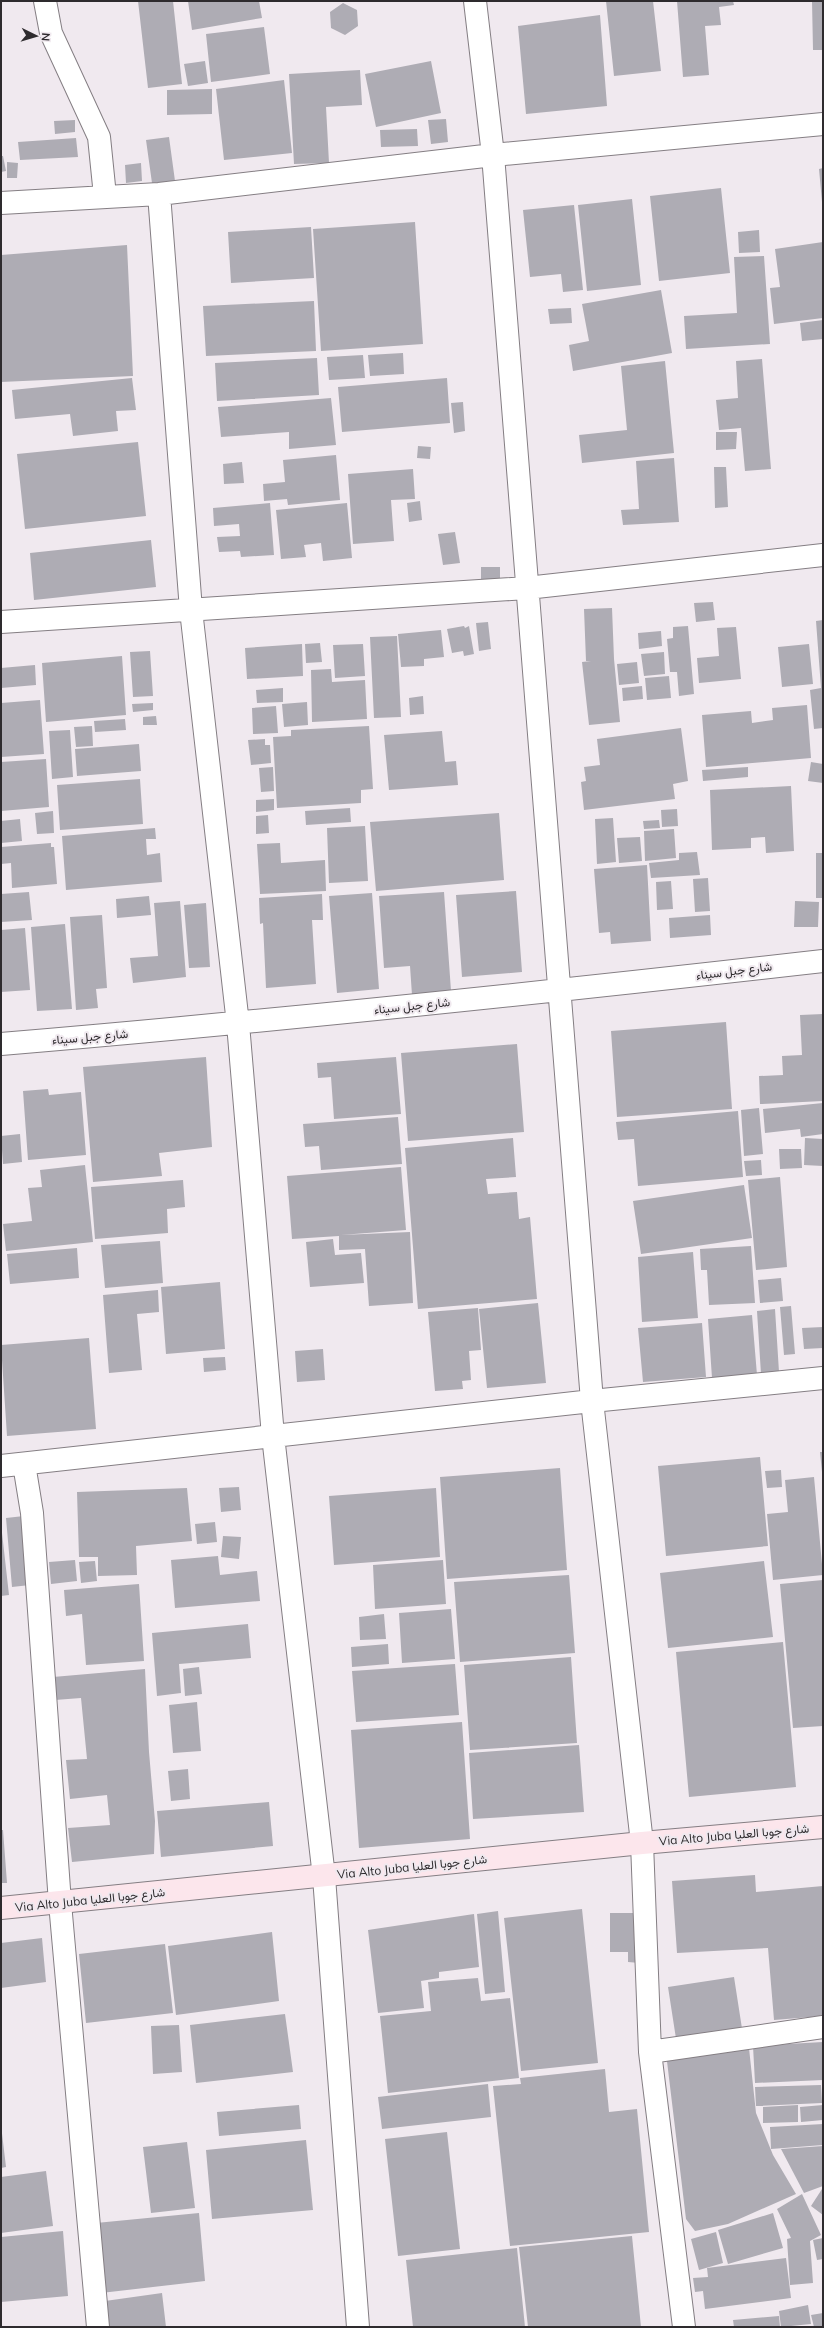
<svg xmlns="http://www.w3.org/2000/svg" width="824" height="2328" font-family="Mulish,Vazirmatn,sans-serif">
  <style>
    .building { fill: #aeacb4 }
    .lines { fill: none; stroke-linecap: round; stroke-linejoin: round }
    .street-casing { stroke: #847e83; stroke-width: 24 }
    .secondary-casing { stroke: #847e83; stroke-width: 24 }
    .street { stroke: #fff; stroke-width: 22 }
    .secondary { stroke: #fce6ec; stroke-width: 22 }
    .labels { text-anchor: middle; stroke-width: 4; stroke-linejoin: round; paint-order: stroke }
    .street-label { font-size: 12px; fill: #2e2b2e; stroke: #f0e9ef }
  </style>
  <rect width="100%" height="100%" fill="#f0e9ef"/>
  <path class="building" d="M138 1H173L182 84 148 88Z
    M188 1H259L262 18 192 30Z
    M606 1H653L661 71 614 76Z
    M677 1H733L734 5 719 7 721 25 705 26 709 75 683 77Z
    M812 1H823V50H813Z
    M343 3 357 10 358 26 345 35 331 28 330 12Z
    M600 15 607 106 526 114 518 26Z
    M264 27 270 74 211 82 206 34Z
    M205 61 208 83 188 86 184 64Z
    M431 61 441 113 376 127 365 74Z
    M360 70 362 105 326 107 329 163 294 164 289 74Z
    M284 80 292 153 224 160 216 89Z
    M212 89V114L167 115V90Z
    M446 119 448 142 431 144 428 120Z
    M75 120V132L55 134 54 121Z
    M417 129 418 146 381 147 380 130Z
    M169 137 175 181 152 183 146 140Z
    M76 138 78 157 20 160 18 142Z
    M1 156H3L6 171 1 172Z
    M7 162 18 163 17 178H7Z
    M141 163 142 181 126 183 125 165Z
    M823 168V202H822L819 169Z
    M721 188 730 273 659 281 650 196Z
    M632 199 641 285 587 291 578 205Z
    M574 205 583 290 563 292 561 274 530 277 523 210Z
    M415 222 423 344 321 351 313 229Z
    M311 227 314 278 231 283 228 232Z
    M759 230 760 252 739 253 738 232Z
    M823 242V318L774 324 770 288 780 287 775 249Z
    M127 245 133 376 1 382V255Z
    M764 256 770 344 686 349 684 316 737 313 734 257Z
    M661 290 672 353 573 371 569 345 589 341 582 304Z
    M314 301 316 351 206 356 203 306Z
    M571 308 572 323 550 324 548 309Z
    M823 320V339L802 341 800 323Z
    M403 353 404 374 370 376 368 355Z
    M363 355 365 378 329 380 327 357Z
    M317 358 319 395 217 401 215 363Z
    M762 359 771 469 745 471 741 428 719 430 716 400 738 398 736 361Z
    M665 361 674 453 582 463 579 435 627 430 621 366Z
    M132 378 136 410 116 411 118 431 73 436 70 414 15 419 12 390Z
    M447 378 450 423 342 432 338 387Z
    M331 398 336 445 289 449V432L221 437 218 407Z
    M463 402 465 431 454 433 451 403Z
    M716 432H737L736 449 716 450Z
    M138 442 146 516 25 529 17 454Z
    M418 446 431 447 430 459 417 458Z
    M336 455 340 500 288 505 287 499 264 501 263 484 285 482 283 460Z
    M674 458 679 522 623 525 621 510 639 509 636 461Z
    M242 462 244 483 224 484 223 464Z
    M714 467H726L728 507 715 508Z
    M413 469 415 499 391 500 394 541 353 544 348 474Z
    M420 501 422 520 409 522 407 503Z
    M270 503 274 555 241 557 240 551 219 552 217 537 240 536 239 524 214 526 213 508Z
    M347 503 352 558 323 561 321 543 304 545 306 557 281 559 276 510Z
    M455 532 460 563 443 565 438 534Z
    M151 540 156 587 34 600 30 553Z
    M481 567H500V581H481Z
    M713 602 715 620 696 622 694 603Z
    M612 608 614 659 620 722 589 725 582 662 591 661H586L584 609Z
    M823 620V728L814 729 810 690 821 688 816 621Z
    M488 622 491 649 479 651 476 623Z
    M464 626 465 628 469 626 474 654 464 656 463 651 452 653 447 629Z
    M688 626 694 694 679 696 677 672H670L667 639 673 638V627Z
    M736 627 741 679 699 683 697 658 719 656 717 628Z
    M441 630 444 657 424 659V666L401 667 398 634Z
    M661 631 662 646 639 649 638 633Z
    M397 636 401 717 374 718 370 637Z
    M320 643 322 662 306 663 305 644Z
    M302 644 303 676 247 679 245 648Z
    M363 644 365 676 335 678 333 645Z
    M809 644 813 684 782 687 778 647Z
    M150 651 153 696 133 697 130 652Z
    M664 652 665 674 644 676 641 654Z
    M122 656 126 715 46 722 42 663Z
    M637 662 639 683 619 685 617 664Z
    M35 665 36 685 1 688V668Z
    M331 669 332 682 365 680 367 719 312 722 311 670Z
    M669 676 671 698 647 700 645 678Z
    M642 686 643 699 623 701 622 688Z
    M283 688V702L257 703 256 690Z
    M423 696 424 714 410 715 409 698Z
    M40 700 44 754 1 757V703Z
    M307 702 308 725 284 727 282 704Z
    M153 703V710L133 712 132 704Z
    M807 705 811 758 706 767 702 715 751 711 752 723 773 720 772 708Z
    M276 706 278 733 253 734 252 708Z
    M156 716 157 725H143V717Z
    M125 719 126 730 95 732 94 721Z
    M92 726 93 746 76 747 74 727Z
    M369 726 373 789 361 790V803L277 808 273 737 291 736V730Z
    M681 728 688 781 673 784 675 799 584 810 581 782 586 781 584 767 600 765 597 739Z
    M70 730 73 777 52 779 49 731Z
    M442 731 445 762 456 761 458 785 389 790 384 735Z
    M265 739V745H270L271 763 251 765 248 740Z
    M139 744 141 771 77 776 75 749Z
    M46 759 49 807 1 811V762Z
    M811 762 823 764V783L808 781Z
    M273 767 274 791 261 792 259 768Z
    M748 767V777L703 781 702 770Z
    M140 779 143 824 60 830 57 785Z
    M791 786 794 851 766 853 765 837 751 838V848L712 850 710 790Z
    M274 799V810L256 812V800Z
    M350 808 351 822 306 825 305 811Z
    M677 809 678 826 662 827 661 810Z
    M53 811 54 833 37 834 35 813Z
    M499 813 504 880 376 891 370 822Z
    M268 815 269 833 256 834V816Z
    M613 818 616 862 597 864 595 819Z
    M20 819 22 841 1 843V821Z
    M659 820 660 828 644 829 643 821Z
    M365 826 368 881 329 883 327 828Z
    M155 828 156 839H146L147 855 160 853 162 882 66 890 62 836Z
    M674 829 676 858 645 861 644 831Z
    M640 837 642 861 619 863 617 838Z
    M51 843V847H54L57 884 12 888 11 863 1 864V847Z
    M280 843 281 863 325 860 326 891 260 894 257 844Z
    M697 852 700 875 651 878 649 863 679 860V853Z
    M816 853H823V898H816Z
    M647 865 651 941 611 944 610 932 599 933 594 869Z
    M708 878 710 911 695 912 693 879Z
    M671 881 673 909 657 910 656 882Z
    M516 891 522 972 462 977 456 895Z
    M29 892 32 920 1 922V894Z
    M444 892 451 991 412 995 410 966 384 968 379 896Z
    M372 893 379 989 337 993 329 896Z
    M322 894 323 920H312L316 984 266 988 263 923 260 924 259 898Z
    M149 896 151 915 117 918 116 899Z
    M180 901 186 977 133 983 130 958 158 956 154 903Z
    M795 901 819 902 818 927H794Z
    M206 903 210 967 189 968 184 905Z
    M102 915 107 988 96 989 98 1008 76 1010 70 917Z
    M710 915 711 935 670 938 669 918Z
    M65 924 72 1009 37 1011 31 927Z
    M25 928 30 990 1 992V930Z
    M823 1014V1101L760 1104 759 1076 783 1075 782 1056 802 1055 800 1015Z
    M726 1022 732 1109 617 1117 611 1031Z
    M517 1044 524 1132 408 1141 401 1053Z
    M206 1057 212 1147 159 1153 162 1176 93 1182 83 1067Z
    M396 1057 401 1114 334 1119 331 1077 318 1078 317 1063Z
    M48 1089 49 1095 81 1092 86 1155 28 1160 23 1091Z
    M823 1103V1134L801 1137 800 1129 765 1133 763 1109Z
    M759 1108 763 1154 744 1156 741 1110Z
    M738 1111 743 1177 638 1186 634 1139 618 1140 616 1122Z
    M398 1117 402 1164 321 1170 319 1146 305 1147 303 1124Z
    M20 1134 22 1162 3 1164 1 1136Z
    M513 1138 516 1177 486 1179 488 1194 517 1192 519 1219 530 1217 537 1299 418 1309 405 1148Z
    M805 1138 823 1139V1166L804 1165Z
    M779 1149H801L802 1168 780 1169Z
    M761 1160 762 1175 746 1176 744 1161Z
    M85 1165 93 1242 6 1251 3 1224 32 1221 28 1188 42 1187 40 1170Z
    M401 1167 406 1230 341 1235 410 1232 413 1303 369 1306 365 1249 339 1250V1236L292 1239 287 1176Z
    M780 1177 787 1267 756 1270 748 1180Z
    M183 1180 185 1207 167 1209 168 1233 95 1239 91 1187Z
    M744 1185 752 1238 641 1254 633 1201Z
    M333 1239 335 1255 361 1253 364 1283 310 1287 306 1242Z
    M160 1241 163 1283 105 1288 101 1245Z
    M751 1246 755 1303 709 1305 707 1270H701L700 1249Z
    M77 1248 79 1278 10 1284 7 1254Z
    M693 1252 698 1318 642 1322 638 1257Z
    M781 1278 783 1301 760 1303 758 1280Z
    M220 1282 225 1349 166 1354 161 1287Z
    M158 1290 159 1312 137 1314 142 1370 109 1373 103 1295Z
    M538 1303 546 1383 487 1388 479 1309Z
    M791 1306 795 1354 784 1355 780 1307Z
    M478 1308 481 1350 469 1351 471 1380 462 1381 463 1389 435 1391 428 1312Z
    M775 1309 779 1372 761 1374 757 1311Z
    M752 1315 757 1375 712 1378 708 1319Z
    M702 1323 706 1377 643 1382 638 1328Z
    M823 1327V1348L804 1349 802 1328Z
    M89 1338 96 1429 7 1436 1 1345Z
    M323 1349 325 1380 297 1382 295 1351Z
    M225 1357 226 1370 204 1372 203 1358Z
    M820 1452H823V1472H822Z
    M760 1457 768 1546 666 1556 658 1466Z
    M560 1468 567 1570 447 1579 440 1477Z
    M781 1470 782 1487 767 1488 765 1471Z
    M814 1477 823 1575 773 1580 767 1514 788 1512 785 1480Z
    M239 1487 241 1510 221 1512 219 1488Z
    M187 1488 192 1541 136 1546 137 1575 98 1576V1557H79L77 1492Z
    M436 1488 440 1557 334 1565 329 1496Z
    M24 1516 30 1585 12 1587 6 1518Z
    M215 1522 217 1542 197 1544 195 1524Z
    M1 1524 9 1595 1 1596Z
    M223 1536 241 1537 239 1559 221 1557Z
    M218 1556 220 1575 257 1571 260 1601 175 1608 171 1560Z
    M75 1560 77 1581 51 1584 49 1562Z
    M443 1560 446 1604 375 1609 373 1565Z
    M95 1561 97 1581 81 1583 79 1562Z
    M764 1561 773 1637 668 1648 660 1573Z
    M569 1575 575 1653 460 1662 454 1582Z
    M823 1580V1726L793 1728 780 1584Z
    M139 1584 144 1661 86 1665 82 1614 66 1616 64 1590Z
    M451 1609 455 1659 402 1663 399 1613Z
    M384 1614 386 1639 360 1640 359 1617Z
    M248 1624 251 1658 179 1664 181 1693 157 1696 152 1633Z
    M783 1642 796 1787 689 1797 676 1652Z
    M388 1644 389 1664 352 1667 351 1647Z
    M571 1657 577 1743 470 1750 464 1665Z
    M455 1664 459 1715 356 1722 352 1671Z
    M199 1667 202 1694 185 1696 183 1669Z
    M145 1669 149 1752 155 1821 154 1854 72 1862 68 1828 110 1825 107 1795 70 1799 66 1760 87 1759 81 1698 55 1700 53 1677Z
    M197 1702 201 1751 173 1753 169 1705Z
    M462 1722 470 1839 359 1848 351 1730Z
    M579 1745 584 1812 473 1819 469 1753Z
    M188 1769 190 1799 171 1801 168 1771Z
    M269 1802 273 1846 161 1857 157 1811Z
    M1 1830H3L7 1883H1Z
    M755 1875 756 1892 823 1886V2016L774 2020 768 1948 677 1953 672 1881Z
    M582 1909 598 2063 521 2071 504 1918Z
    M498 1911 505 1992 485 1994 477 1914Z
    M610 1913H640V1963L628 1962V1952H610Z
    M474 1914 479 1967 439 1972V1978L421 1981 424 2008 378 2013 368 1930Z
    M272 1932 279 2001 176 2015 168 1946Z
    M42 1938 46 1982 1 1988V1943Z
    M165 1944 173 2013 86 2023 79 1954Z
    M734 1977 743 2035 677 2045 668 1987Z
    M478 1978 481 2001 510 1998 519 2078 388 2093 380 2016 431 2011 428 1982Z
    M285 2014 293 2072 196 2083 190 2025Z
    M179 2025 182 2072 153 2074 151 2026Z
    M748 2039 756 2113 773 2155 796 2194 728 2224 695 2231 686 2219 666 2053Z
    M823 2042V2080L755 2083 753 2046Z
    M605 2069 609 2112 637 2109 649 2232 510 2246 493 2086 521 2084 520 2078Z
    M488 2084 491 2117 382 2129 378 2097Z
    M821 2085 822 2103 756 2106 755 2087Z
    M299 2105 301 2129 219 2136 217 2112Z
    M798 2105V2122L763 2123V2107Z
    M823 2105V2120L801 2122 800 2107Z
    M823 2124V2145L771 2149 770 2127Z
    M1 2125 6 2167 1 2168Z
    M447 2132 460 2249 398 2256 385 2139Z
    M306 2140 313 2210 212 2219 206 2150Z
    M187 2142 195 2208 151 2213 143 2147Z
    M823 2146V2186L804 2193 781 2149Z
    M46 2171 53 2226 1 2233V2177Z
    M822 2189 823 2190V2215L811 2206Z
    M802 2194 821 2235 810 2241 813 2283 790 2285 787 2239 791 2238 777 2209Z
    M199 2213 205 2281 101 2293 96 2223Z
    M773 2213 783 2248 728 2264 718 2230Z
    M63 2231 68 2296 1 2302V2237Z
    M716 2232 723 2263 699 2270 691 2239Z
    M632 2236 641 2327H528L519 2247Z
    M823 2238V2259L817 2260 813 2240Z
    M517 2248 525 2327H413L406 2260Z
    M786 2258 791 2298 705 2309 703 2291 695 2292 693 2278 708 2277 707 2268Z
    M162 2293 166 2327H108L105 2301Z
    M808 2305 811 2324 781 2327 779 2311Z
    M823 2313V2327H814L811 2315Z
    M779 2316 780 2327H734L733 2320Z"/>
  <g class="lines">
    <g class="street-casing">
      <path id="street" d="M45 1 51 33 99 137 105 196
        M475 1 493 155 592 1401 642 1843 650 2052 684 2327
        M159 194 191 610 238 1024 273 1436 324 1877 358 2327
        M1 203 159 194 493 155 823 124
        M1 622 527 588 823 555
        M1 1044C276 1021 549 992 823 961
        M24 1464 32 1513 60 1903 98 2327
        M1 1466 592 1401 823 1378
        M650 2052 823 2027"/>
    </g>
    <g class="secondary-casing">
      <path id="secondary" d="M1 1908 642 1843 823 1827"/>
    </g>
    <use href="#street" class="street"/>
    <use href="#secondary" class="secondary"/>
  </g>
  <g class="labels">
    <g class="street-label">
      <text transform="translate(734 971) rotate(-7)" y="4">شارع جبل سيناء</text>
      <text transform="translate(412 1006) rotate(-6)" y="4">شارع جبل سيناء</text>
      <text transform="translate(90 1037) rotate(-5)" y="4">شارع جبل سيناء</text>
      <text transform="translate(734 1835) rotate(-5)" y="4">Via Alto Juba شارع جوبا العليا</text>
      <text transform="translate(412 1867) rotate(-6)" y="4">Via Alto Juba شارع جوبا العليا</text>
      <text transform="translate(90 1900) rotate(-6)" y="4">Via Alto Juba شارع جوبا العليا</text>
    </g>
  </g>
  <rect width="824" height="2328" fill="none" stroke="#2e2b2e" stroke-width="4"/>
  <g transform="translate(36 36) rotate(95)" stroke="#f0e9ef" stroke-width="3" paint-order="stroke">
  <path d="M0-3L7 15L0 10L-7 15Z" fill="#2e2b2e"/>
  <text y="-6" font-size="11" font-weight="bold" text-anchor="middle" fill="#2e2b2e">N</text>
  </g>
</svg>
